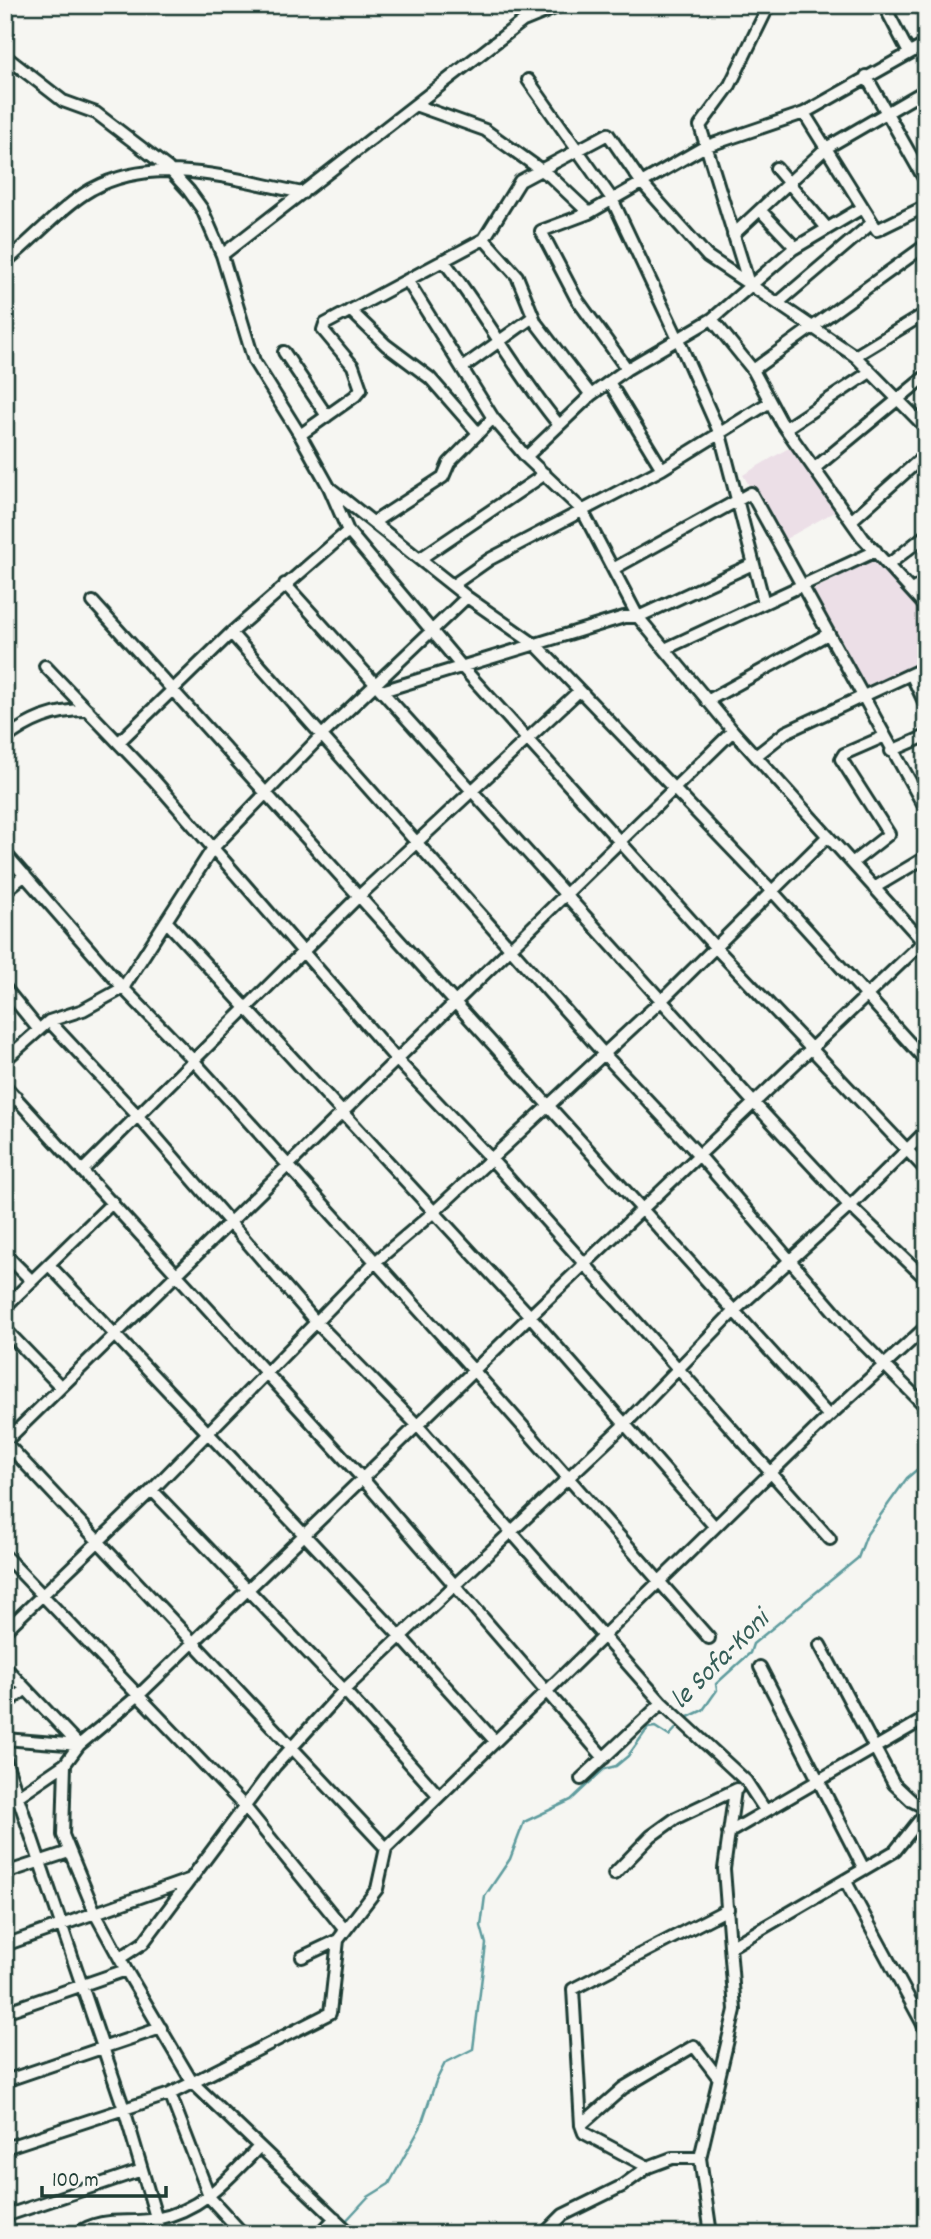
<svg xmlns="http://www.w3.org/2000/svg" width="931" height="2239" font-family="Dekko,sans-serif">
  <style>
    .built { fill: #ecdfe7 }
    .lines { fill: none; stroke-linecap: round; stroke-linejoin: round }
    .stream { stroke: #5f9c9e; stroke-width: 2.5 }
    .minor-casing { stroke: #1f3d34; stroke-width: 16 }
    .minor { stroke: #f6f6f2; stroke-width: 10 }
    .labels { text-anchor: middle; stroke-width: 5; stroke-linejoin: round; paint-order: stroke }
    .water-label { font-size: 28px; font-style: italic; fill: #345d57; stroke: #f6f6f2 }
  </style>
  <rect width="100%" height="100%" fill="#f6f6f2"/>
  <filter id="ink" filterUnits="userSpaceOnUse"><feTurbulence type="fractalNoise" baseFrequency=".0143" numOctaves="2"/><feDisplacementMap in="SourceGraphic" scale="14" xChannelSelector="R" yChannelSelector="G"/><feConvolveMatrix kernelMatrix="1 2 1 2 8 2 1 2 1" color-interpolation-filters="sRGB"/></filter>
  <g filter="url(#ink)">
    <path class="built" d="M792 446 841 508 782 541 743 475Z
      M872 561 912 596 926 612V658L864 689 812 590Z"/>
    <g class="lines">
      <path class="stream" d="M686 1718 703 1710 717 1690 716 1684 750 1653 753 1644 858 1558 867 1534 907 1478 926 1462
        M343 2224 368 2197 389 2184 420 2128 436 2081 445 2063 473 2049 486 1944 481 1926 485 1896 510 1859 524 1822 571 1800 604 1769 616 1766 628 1756 648 1728 655 1727 669 1736 681 1723"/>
      <g class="minor-casing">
        <path id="minor" d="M769 5 730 85 700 126 749 284 855 356 926 428
          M889 15 909 53
          M5 56 63 101 96 113 168 168 189 191 202 209 222 255 254 361 300 435 329 487 348 531 463 668 715 947 926 1170
          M866 76 926 182
          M528 80 612 199 678 339 720 434 764 603
          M415 105 485 130 551 177 589 213 704 147 804 113 926 44
          M804 113 877 230 926 206
          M776 168 827 228
          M760 210 795 247
          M589 213 541 231 576 298 627 369
          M733 235 826 148 926 90
          M484 239 517 276 536 323 591 395
          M222 255 523 21 562 5
          M443 260C485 314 516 373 559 425
          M5 262C33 240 62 206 92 189 159 153 234 180 303 193
          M407 280 493 418 526 457 582 510 638 617 733 731 926 945
          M778 303 872 223
          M350 310 386 345 430 378 478 433
          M712 319 753 370 781 422 863 538 926 607
          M284 352 327 416
          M855 356 926 313
          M462 368 533 317
          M753 370 926 245
          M609 382 662 469
          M786 428 870 372
          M300 435 355 396 361 389 353 366 323 330 325 324 484 239 520 181 608 134 641 182 707 256 749 284
          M526 457 591 395 627 369 712 319 793 249 862 208
          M815 468 926 376
          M331 489 467 597 537 646 772 891 926 1061
          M852 520 926 454
          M374 522 443 477 449 463 493 418
          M421 558 545 474
          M888 565 926 535
          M613 569 751 493 926 810
          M285 584 754 1103 850 1206 926 1279
          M453 585 490 559 662 469 770 402
          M912 590 926 581
          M93 602 829 1416
          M231 633 604 1054 699 1155 850 1330 926 1407
          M665 649 876 551
          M45 666 154 780 396 1059 491 1159 830 1539
          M911 674 926 706
          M382 691 624 617H638L753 564
          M707 701 828 634
          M5 739C29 720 58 709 88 710
          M119 742 231 633 348 531
          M891 751 926 736
          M757 755 786 732 926 667
          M5 853 123 988 192 1059 475 1372 709 1638
          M852 863 889 834 841 759 844 754 883 737
          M874 888 926 857
          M5 891 25 875
          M166 921 530 1316 715 1527
          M5 988 39 1030
          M49 1021 137 1115 316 1322 418 1426 662 1703 746 1781 765 1810
          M5 1060 49 1021 83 1010 123 988 213 848 321 736 467 597
          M5 1086 362 1478 604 1758
          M5 1107 16 1097
          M83 1170 358 897 579 691
          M5 1254 32 1281
          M49 1265 400 1636 494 1740
          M5 1307 113 1202
          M5 1329 61 1387
          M5 1442 733 731
          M5 1442 386 1848
          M152 1490 344 1690 439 1796
          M5 1556 245 1807 344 1929
          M5 1631 152 1490 374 1263 435 1211 662 1000 828 836
          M820 1645 894 1784 912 1801 926 1808
          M5 1667 79 1745 65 1764 63 1835 96 1915 126 1970 192 2082 351 2234
          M760 1667 864 1869
          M5 1705 26 1689
          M5 1739 79 1745 140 1694 530 1316 923 942
          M5 1759 124 2109 161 2234
          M581 1779 662 1703
          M5 1805 65 1764
          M728 1833 926 1718
          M5 1873 69 1852
          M614 1874 651 1836 676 1818 737 1789
          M845 1880 926 2030
          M5 1945 191 1879
          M732 1946 895 1851 926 1812
          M302 1957 338 1940
          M120 1958 143 1943 275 1766 344 1690 624 1425 733 1312 850 1206 926 1131
          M5 2012 126 1970
          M5 2081 161 2028
          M170 2094 210 2198 243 2234
          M581 2125 573 1989 728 1909
          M5 2148 170 2094 330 2013 338 1940 377 1889 386 1848 829 1416 926 1327
          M648 2167 584 2133 581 2125 623 2088 694 2046 717 2076
          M5 2216 142 2170
          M77 2234C102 2215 128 2225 156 2219 202 2210 227 2180 258 2148
          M320 2234 335 2218
          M544 2234 563 2215 622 2186 648 2167 672 2158H700
          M711 2234 700 2158 735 2010 724 1869 735 1790"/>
      </g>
      <use href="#minor" class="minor"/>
    </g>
  </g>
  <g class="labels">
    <g class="water-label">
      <text transform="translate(718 1658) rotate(-45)" y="10">le Sofa-Koni</text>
    </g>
  </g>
  <rect width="931" height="2239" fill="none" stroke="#f6f6f2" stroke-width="28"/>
  <rect x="14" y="14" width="903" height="2211" fill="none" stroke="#1f3d34" stroke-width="2.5" filter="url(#ink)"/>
  <path d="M42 2186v10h124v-10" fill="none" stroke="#1f3d34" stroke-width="3.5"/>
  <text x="52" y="2186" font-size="21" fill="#1f3d34" stroke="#f6f6f2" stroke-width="5" paint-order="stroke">100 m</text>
</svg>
